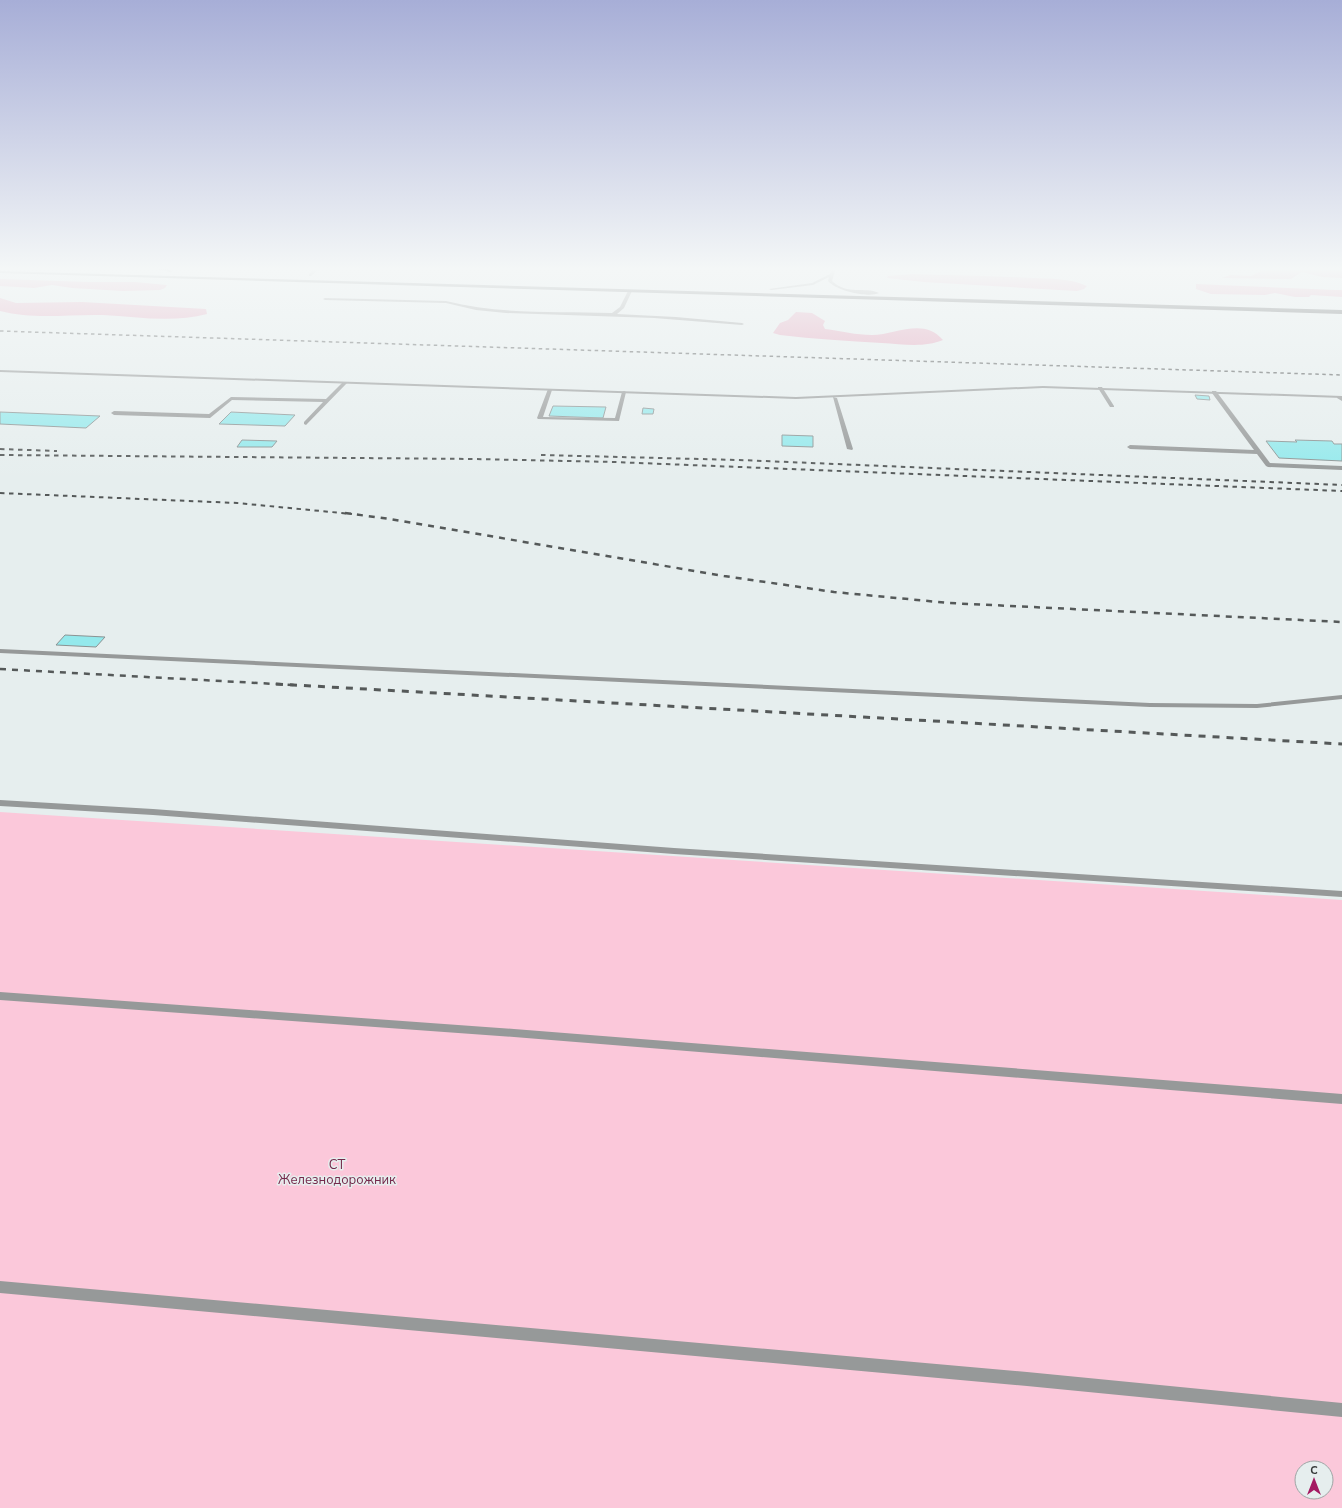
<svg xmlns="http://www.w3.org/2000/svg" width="1342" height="1508" font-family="'Nunito Sans',sans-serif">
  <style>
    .green { fill: #fbc8da; fill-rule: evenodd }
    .forest { fill: #e3a2ba }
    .building { fill: #94e9ec; stroke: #8b9393 }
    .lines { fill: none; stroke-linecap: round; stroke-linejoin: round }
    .lane { fill: #969999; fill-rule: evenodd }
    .street { fill: #969999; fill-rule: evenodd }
    .secondary { fill: #6d7272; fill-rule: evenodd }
    .primary { fill: #515657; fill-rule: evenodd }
    .rail-far3 { stroke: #555959; stroke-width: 1.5; stroke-dasharray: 3.5 3.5; stroke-linecap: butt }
    .rail-far2 { stroke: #555959; stroke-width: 2; stroke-dasharray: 4.5 4.5; stroke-linecap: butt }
    .rail-far1 { stroke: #555959; stroke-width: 2.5; stroke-dasharray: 6 6; stroke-linecap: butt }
    .rail { stroke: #555959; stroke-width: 3; stroke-dasharray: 7 7; stroke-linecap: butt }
    .labels { text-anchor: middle; stroke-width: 3; stroke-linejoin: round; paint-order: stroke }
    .near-park-label { font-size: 13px; fill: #74294b; stroke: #e6eeee }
  </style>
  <rect width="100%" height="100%" fill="#e6eeee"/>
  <path class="green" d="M0 812 1342 900V1508H0ZM1302 1468H1326V1492H1302Z"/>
  <path class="forest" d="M1287 268H1342V278L1322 277 1302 272 1291 279 1222 278 1230 275 1251 276 1263 270Z
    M912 274C952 275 992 276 1032 278 1051 279 1070 278 1087 286L1084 289 1077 291 924 282 887 278 888 276Z
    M0 279 88 282H135L167 285 165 288 160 290 123 291 72 288 52 285 34 288 0 286Z
    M1196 284 1335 290H1342V297L1311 295 1309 297H1295L1275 293 1265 295 1211 294 1196 289Z
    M0 298 16 303 82 302 206 309 207 314C174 323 137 317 103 315 68 314 35 320 0 311Z
    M796 312 812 313 825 321 823 325 825 329C841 331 856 335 872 335 896 335 923 317 943 340 924 348 902 344 882 343 848 341 814 339 780 335L773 333 780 323 788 320Z"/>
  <path class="building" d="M1195 395 1209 396 1210 400 1197 399Z
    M553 406 606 407 603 418 549 416Z
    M643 408 654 409 653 414H642Z
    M0 412 100 416 86 428 0 424Z
    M231 412 295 415 285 426 219 424Z
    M782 435 813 436V447L782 446Z
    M242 440 277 441 272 447H237Z
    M1295 440 1332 441 1334 444H1342V461L1279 458 1266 441 1297 442Z
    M65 635 105 637 96 647 56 645Z"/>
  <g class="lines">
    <path class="lane" d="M315 268H320L311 276H309V274Z
      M630 290 632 291 624 308 617 314 676 317 742 323 744 324 742 325 654 318 506 313 476 310 446 303 325 300 323 299 325 298 446 301C500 315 557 311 612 313L620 307 628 291Z
      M343 382 347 383 306 425 304 424V422L323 402 232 400 210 418 114 415 111 413 114 411 209 414 231 397 326 399Z
      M1098 387H1102L1114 406V407H1110L1098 388Z
      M548 389 552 390 543 417 615 418 622 392 624 391 626 392 619 421 538 419 537 418Z
      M1212 391H1216L1270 463 1342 466V470L1268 467 1266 466 1257 454 1130 449 1127 447 1130 445 1254 450 1212 393Z
      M1337 396 1342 397V401L1337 398Z
      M833 397 837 398 853 449 852 450 847 449Z
      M0 800 153 809 674 848 1342 891V897L674 854 153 815 0 806Z
      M0 992 514 1029 1342 1094V1104L514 1037 0 1000Z
      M0 1281 1027 1372 1342 1403V1417L1027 1386 0 1293Z"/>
    <path class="street" d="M832 268H836L832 281C848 296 864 286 879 293 867 298 837 291 828 281L829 277 813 285 771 290 769 289 812 283 830 274Z
      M0 370 796 397 1043 386 1342 396V398L1043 388 796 399 0 372Z
      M0 649 1150 703 1257 704 1342 695V699L1257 708 1150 707 0 653Z"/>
    <path class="secondary" d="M79 268H91L80 270Z
      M162 268 171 270 172 271 170 272 151 268Z"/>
    <path class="primary" d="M0 271 1342 310V314L0 273Z"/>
    <path class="rail-far3" d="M0 331 1342 375"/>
    <path class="rail-far2" d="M0 449 57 451
      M0 455 475 459 614 462 1342 491
      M541 455 739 460 1342 485
      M0 493 237 503 352 514"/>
    <path class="rail-far1" d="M345 513 390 519 724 576 834 592 949 603 1342 622
      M0 669 294 685"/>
    <path class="rail" d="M276 684 1342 744"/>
  </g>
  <linearGradient id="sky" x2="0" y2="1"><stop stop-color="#a7aed7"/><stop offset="0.56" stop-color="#f4f7f7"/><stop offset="1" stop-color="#f4f7f7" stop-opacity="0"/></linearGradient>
  <rect width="1342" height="480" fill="url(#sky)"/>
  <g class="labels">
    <g class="near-park-label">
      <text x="337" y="1169">СТ<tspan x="337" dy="15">Железнодорожник</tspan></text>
    </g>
  </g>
  <g transform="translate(1314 1480)"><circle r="19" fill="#e6eeee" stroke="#9fa5a5"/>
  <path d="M0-3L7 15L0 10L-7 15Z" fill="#a41962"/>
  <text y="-6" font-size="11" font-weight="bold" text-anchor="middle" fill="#343838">С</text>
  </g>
</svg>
